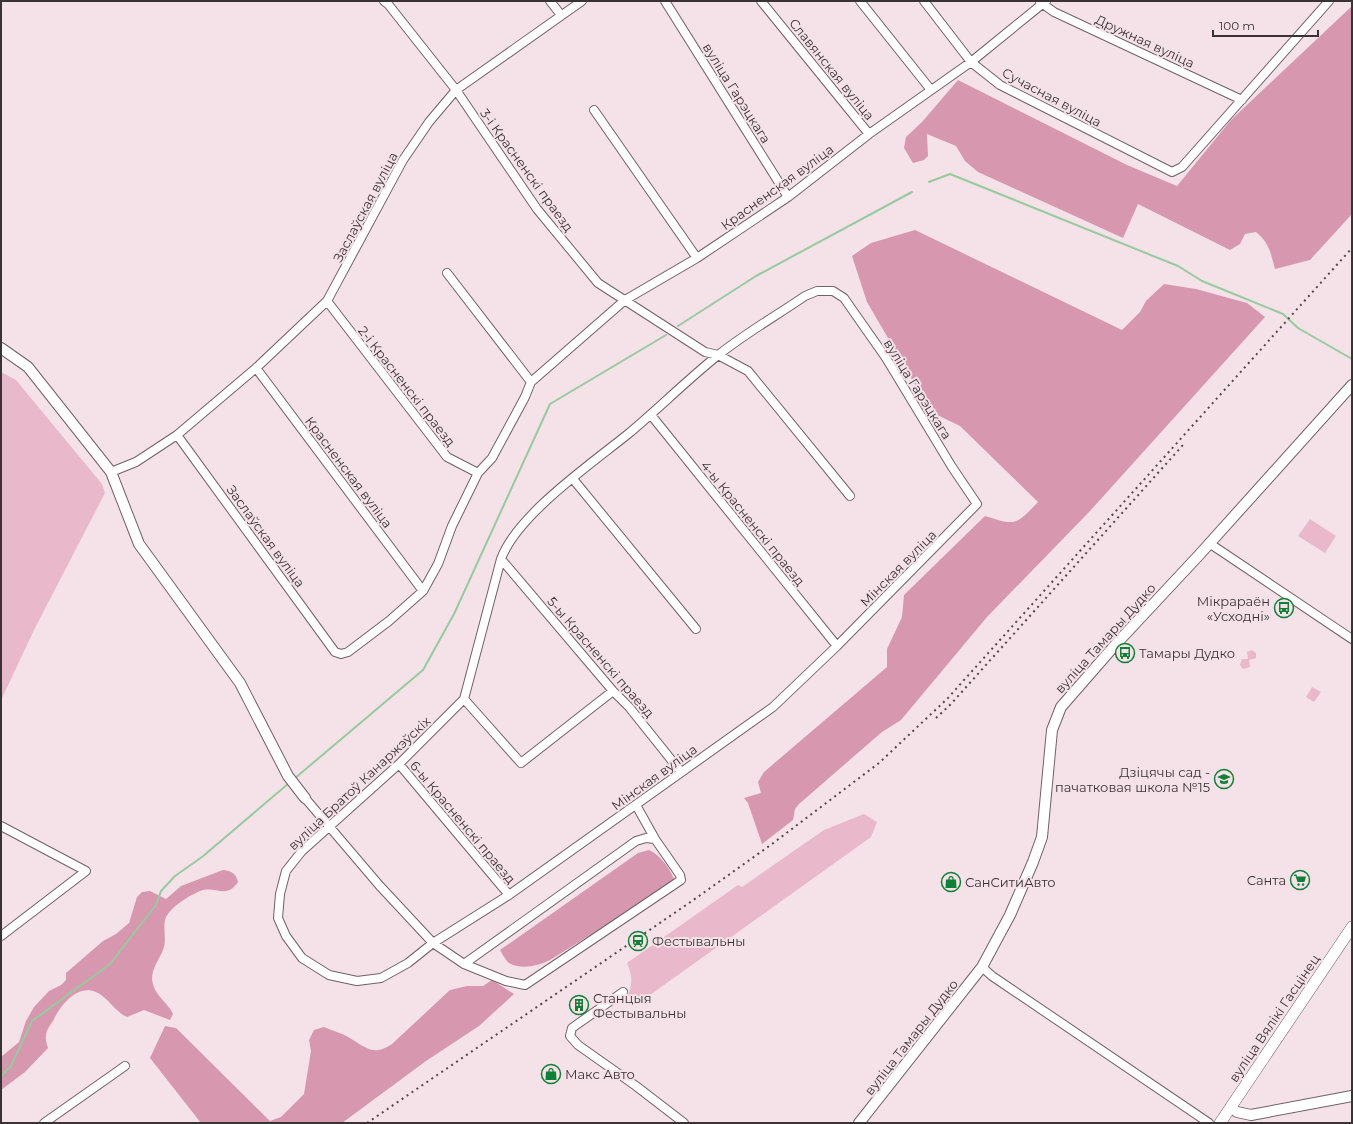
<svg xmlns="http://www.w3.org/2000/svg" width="1353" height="1124" font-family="Montserrat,sans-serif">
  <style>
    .green { fill: #e9b8ca }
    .forest { fill: #d697af }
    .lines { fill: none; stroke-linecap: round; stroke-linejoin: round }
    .stream { stroke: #97ca9e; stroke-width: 2 }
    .minor-casing { stroke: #716166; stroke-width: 10 }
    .tertiary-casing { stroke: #716166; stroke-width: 12 }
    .secondary-casing { stroke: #716166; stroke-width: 12 }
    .minor { stroke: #fff; stroke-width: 8 }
    .tertiary { stroke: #fff; stroke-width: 10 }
    .secondary { stroke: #fff; stroke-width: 11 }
    .rail { stroke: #50484b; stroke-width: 2; stroke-dasharray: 2 4; stroke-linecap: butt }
    .labels { text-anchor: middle; stroke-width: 4; stroke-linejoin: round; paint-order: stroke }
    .street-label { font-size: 13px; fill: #3a3336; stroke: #f4e2e8 }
    .poi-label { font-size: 13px; fill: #3a3336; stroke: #f4e2e8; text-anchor: start }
  </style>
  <rect width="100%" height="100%" fill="#f4e2e8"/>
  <path class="green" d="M1 372 16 380 102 484 105 493 35 628 1 700Z
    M1310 519 1336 536 1325 553 1298 536Z
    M1252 650 1256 653V658L1249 660 1250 667 1243 669 1240 665 1242 659H1248L1247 652Z
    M1312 687 1321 692 1314 702 1306 697Z
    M864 814 877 822 871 837 636 1005 628 995C633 984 632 974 627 963L738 885 742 887 824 830Z"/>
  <path class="forest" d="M1352 6V214L1310 260 1275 269C1271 254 1269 242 1256 232L1245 234 1240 244 1230 250 1138 204 1123 238 978 172 965 161 956 146 927 134 928 156 924 160 913 163 904 148 906 137 922 122 958 80 1127 165 1177 186 1231 120Z
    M915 230 1122 330 1140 312 1146 301 1164 284 1196 289 1247 303 1265 317 1090 511 987 617 901 720 882 732 799 804 795 809 793 820 762 844 748 803 744 798 761 793 758 782 764 772 887 667V649L902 617 904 595 985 516C1016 526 1016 525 1038 502L960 426 931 412 867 302 852 256 871 243Z
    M649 850C660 855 669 867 674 879L672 884 550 960C538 966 521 970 509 963 505 960 502 953 500 950L638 853Z
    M223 870C233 871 236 874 238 882 226 900 215 885 200 891 189 896 169 907 165 920 163 929 167 941 163 950 159 960 149 972 153 984 155 995 169 1004 173 1014L170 1020 144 1010 127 1017C115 1012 109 998 96 992 77 984 61 1005 54 1019 51 1025 46 1029 46 1036 45 1039 47 1044 48 1048L25 1072 1 1090V1057L19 1042 26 1021 34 1007 49 991 61 985 66 980V973L103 941 116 934 129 923 137 897 142 892 150 891 166 899 181 886Z
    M492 980 514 994 479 1026 426 1061 342 1123H201L150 1058 165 1026 176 1028 270 1121 281 1117 304 1094 311 1051 309 1040 314 1030 324 1027C333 1031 345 1034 353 1040 369 1050 375 1055 392 1044L450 990 467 986H483Z"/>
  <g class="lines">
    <path class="stream" d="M929 182 950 174 1178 266 1202 281 1283 314 1298 328 1352 359
      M678 326 756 276 912 192
      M294 779 423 670 454 614 550 404 666 335
      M1 1076 11 1066 32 1021 110 964 156 905 161 891 175 876 202 857 289 783"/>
    <g class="minor-casing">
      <path id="minor" d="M384 1 388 4 456 90 537 209 598 283 705 352 718 355 748 371 850 496
        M550 1 561 15
        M665 1 788 197
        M761 1 869 134
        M860 1 931 90
        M924 1 971 62 1000 85 1172 172 1182 167 1329 1
        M1040 2 1054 12 1242 100
        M594 110 697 258
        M447 273 531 382
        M817 291H833L844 298 886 358 952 467 977 504 837 646 773 707 509 895 433 943 408 963 381 978 357 981 329 975 302 958 286 936 278 918 280 894 286 871 302 851 399 764 464 699 501 559C517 515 591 464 628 434 658 409 686 381 717 356 744 334 776 316 805 296Z
        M327 301 447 457 478 473
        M256 368 423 591
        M651 415 837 646
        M177 435 335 652 341 654 348 652 389 621 423 591 438 564 452 526 478 473 492 458 525 397 531 382 625 300 697 258 788 197 869 134 971 62 1046 1
        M111 472 136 462 177 435 256 368 327 301 403 160 429 122 456 90 582 1
        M573 479 696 629
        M1209 543 1352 639
        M501 559 613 691 629 707 681 772
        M464 699 521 763 613 691
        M399 764 509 895
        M305 798 379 885 433 943 464 964 506 981 525 985 678 882 681 880 680 875 655 839 646 838 636 841 464 964
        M636 805 655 839
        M1 826 86 871 1 936
        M982 967 992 976 1209 1123
        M623 992 572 1028 570 1036 578 1045 636 1086 684 1123
        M44 1123 125 1066"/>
    </g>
    <g class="tertiary-casing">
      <path id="tertiary" d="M1 348 28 367 111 472 139 544 240 683 288 776 305 798
        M1231 1107 1237 1112 1251 1115 1352 1096
        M859 1123 982 967 1010 915 1033 862 1042 837 1052 730 1061 707 1116 644 1200 554 1352 385"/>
    </g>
    <g class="secondary-casing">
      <path id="secondary" d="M1220 1123 1352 927"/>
    </g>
    <use href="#minor" class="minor"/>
    <use href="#tertiary" class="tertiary"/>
    <use href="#secondary" class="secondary"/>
    <path class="rail" d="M936 718 951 704 1183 445
      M367 1123 692 901 772 844 879 763 947 699 1352 248"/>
  </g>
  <defs>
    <g id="bus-ring" transform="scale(1)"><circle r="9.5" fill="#f4e2e8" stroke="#117f35" stroke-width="1.5"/><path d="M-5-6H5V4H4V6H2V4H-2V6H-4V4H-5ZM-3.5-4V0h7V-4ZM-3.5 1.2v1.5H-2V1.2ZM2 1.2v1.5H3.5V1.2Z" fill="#117f35"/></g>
    <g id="school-ring" transform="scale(1)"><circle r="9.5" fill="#f4e2e8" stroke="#117f35" stroke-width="1.5"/><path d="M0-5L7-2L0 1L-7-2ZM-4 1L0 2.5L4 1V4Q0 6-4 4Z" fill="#117f35"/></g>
    <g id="supermarket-ring" transform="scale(1)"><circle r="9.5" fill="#f4e2e8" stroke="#117f35" stroke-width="1.5"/><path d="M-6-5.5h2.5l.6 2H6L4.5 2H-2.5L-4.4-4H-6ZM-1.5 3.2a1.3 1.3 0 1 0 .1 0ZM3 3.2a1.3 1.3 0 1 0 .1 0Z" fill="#117f35"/></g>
    <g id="shop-ring" transform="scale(1)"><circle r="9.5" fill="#f4e2e8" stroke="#117f35" stroke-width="1.5"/><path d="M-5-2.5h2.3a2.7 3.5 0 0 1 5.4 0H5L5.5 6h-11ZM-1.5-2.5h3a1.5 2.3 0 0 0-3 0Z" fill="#117f35"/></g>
    <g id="station-ring" transform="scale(1)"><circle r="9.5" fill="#f4e2e8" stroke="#117f35" stroke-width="1.5"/><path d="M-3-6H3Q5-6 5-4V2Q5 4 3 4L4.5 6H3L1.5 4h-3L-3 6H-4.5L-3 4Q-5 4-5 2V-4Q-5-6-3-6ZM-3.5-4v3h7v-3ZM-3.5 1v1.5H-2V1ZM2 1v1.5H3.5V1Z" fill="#117f35"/></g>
    <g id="building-ring" transform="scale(1)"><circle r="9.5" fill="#f4e2e8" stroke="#117f35" stroke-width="1.5"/><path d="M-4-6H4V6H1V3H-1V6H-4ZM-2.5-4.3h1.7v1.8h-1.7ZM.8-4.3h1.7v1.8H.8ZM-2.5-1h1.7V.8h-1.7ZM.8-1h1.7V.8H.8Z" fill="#117f35"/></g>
  </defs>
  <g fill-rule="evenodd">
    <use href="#bus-ring" x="1284" y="608"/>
    <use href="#bus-ring" x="1125" y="653"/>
    <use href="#school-ring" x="1224" y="779"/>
    <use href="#supermarket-ring" x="1300" y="880"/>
    <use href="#shop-ring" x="951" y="882"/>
    <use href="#station-ring" x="638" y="941"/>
    <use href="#building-ring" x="579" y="1005"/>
    <use href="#shop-ring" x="551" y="1074"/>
  </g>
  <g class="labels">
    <g class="street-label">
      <text transform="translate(1145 41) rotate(25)" y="5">Дружная вуліца</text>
      <text transform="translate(832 69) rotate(51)" y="5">Славянская вуліца</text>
      <text transform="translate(737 93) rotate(58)" y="5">вуліца Гарэцкага</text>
      <text transform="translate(1052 97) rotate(28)" y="5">Сучасная вуліца</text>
      <text transform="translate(527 170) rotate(54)" y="5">3-і Красненскі праезд</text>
      <text transform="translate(777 187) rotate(-36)" y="5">Красненская вуліца</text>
      <text transform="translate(365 207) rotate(-62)" y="5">Заслаўская вуліца</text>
      <text transform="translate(407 386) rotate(52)" y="5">2-і Красненскі праезд</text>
      <text transform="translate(918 389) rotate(58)" y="5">вуліца Гарэцкага</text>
      <text transform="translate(349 472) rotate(53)" y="5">Красненская вуліца</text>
      <text transform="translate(753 523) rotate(51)" y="5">4-ы Красненскі праезд</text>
      <text transform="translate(266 536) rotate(54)" y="5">Заслаўская вуліца</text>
      <text transform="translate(898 568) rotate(-45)" y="5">Мінская вуліца</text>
      <text transform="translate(1105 638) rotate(-48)" y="5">вуліца Тамары Дудко</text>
      <text transform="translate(601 657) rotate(49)" y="5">5-ы Красненскі праезд</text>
      <text transform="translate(654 777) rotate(-36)" y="5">Мінская вуліца</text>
      <text transform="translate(359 783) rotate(-43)" y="5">вуліца Братоў Канаржэўскіх</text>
      <text transform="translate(463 822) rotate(50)" y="5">6-ы Красненскі праезд</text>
      <text transform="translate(1274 1018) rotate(-56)" y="5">вуліца Вялікі Гасцінец</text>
      <text transform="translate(911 1037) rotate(-52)" y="5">вуліца Тамары Дудко</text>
    </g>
    <g class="poi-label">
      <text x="1270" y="606" text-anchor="end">Мікрараён<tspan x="1270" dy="15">«Усходні»</tspan></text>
      <text x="1139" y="658">Тамары Дудко</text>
      <text x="1210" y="777" text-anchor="end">Дзіцячы сад -<tspan x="1210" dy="15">пачатковая школа №15</tspan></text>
      <text x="1286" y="885" text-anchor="end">Санта</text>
      <text x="965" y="887">СанСитиАвто</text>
      <text x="652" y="946">Фестывальны</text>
      <text x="593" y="1003">Станцыя<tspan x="593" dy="15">Фестывальны</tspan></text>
      <text x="565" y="1079">Макс Авто</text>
    </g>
  </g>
  <rect width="1353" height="1124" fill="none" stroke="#3a3336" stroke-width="4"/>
  <path d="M1213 30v6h105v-6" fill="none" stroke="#3a3336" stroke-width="2"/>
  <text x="1219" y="30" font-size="12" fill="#3a3336" stroke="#f4e2e8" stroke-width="3" paint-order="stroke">100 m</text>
</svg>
